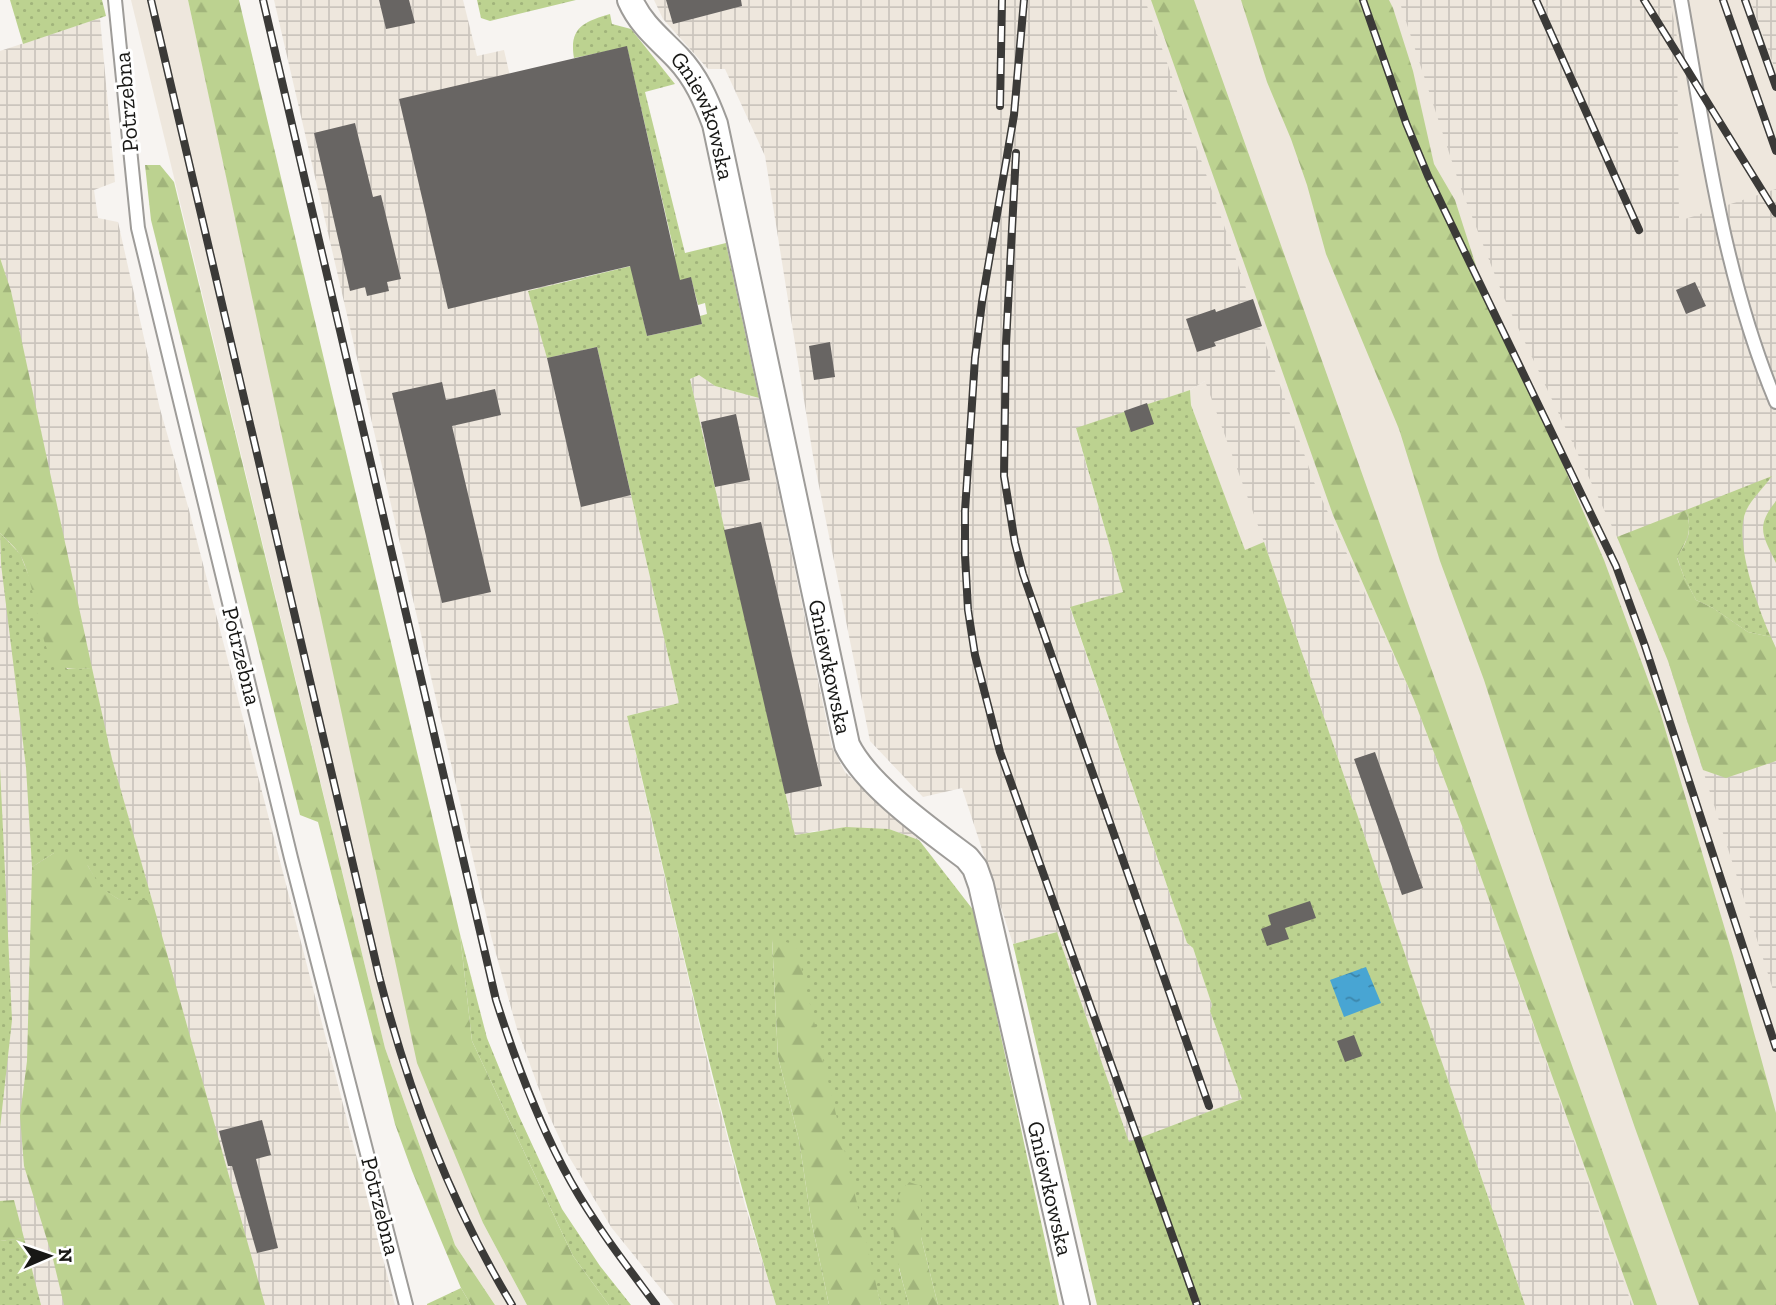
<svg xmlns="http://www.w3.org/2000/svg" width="1776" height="1305" font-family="'Zilla Slab',serif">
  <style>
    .built { fill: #eee7dd }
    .industrial { fill: url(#industrial-grid) }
    .green { fill: url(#green-dots) }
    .forest { fill: url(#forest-firs) }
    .water { fill: url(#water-ripples) }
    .building { fill: #686563 }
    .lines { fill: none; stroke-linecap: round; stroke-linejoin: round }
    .service-casing { stroke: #9e9c99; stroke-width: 16 }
    .minor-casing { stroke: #9e9c99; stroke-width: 28 }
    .service { stroke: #fff; stroke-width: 12 }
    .minor { stroke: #fff; stroke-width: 24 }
    .rail-casing { stroke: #3b3a38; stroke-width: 8 }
    .rail { stroke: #fff; stroke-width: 5; stroke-dasharray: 16; stroke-linecap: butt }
    .labels { text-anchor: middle; stroke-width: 6; stroke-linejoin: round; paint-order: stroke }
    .street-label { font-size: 23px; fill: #181816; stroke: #fff }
  </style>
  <defs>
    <pattern id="industrial-grid" width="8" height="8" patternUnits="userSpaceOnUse" patternTransform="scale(1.75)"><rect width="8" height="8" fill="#eee7dd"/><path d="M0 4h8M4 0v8" fill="none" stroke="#cbc5bd"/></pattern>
    <pattern id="green-dots" width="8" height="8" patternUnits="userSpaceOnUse" patternTransform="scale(1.75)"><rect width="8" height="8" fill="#bcd290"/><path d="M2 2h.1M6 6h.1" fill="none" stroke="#a1b47b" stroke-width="1.8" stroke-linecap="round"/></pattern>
    <pattern id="forest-firs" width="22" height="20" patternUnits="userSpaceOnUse" patternTransform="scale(1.75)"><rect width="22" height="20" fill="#bcd290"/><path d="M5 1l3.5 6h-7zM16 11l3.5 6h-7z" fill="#a1b47b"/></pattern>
    <pattern id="water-ripples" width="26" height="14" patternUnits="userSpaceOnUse" patternTransform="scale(1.75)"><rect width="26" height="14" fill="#48a5d3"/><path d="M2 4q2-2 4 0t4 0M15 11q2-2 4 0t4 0" fill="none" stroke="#3b85aa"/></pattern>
  </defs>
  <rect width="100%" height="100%" fill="#f7f4f1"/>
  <path class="built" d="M131 0H188L342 707 483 1223 527 1305H495L455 1245 385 1048Z
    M1086 0H1776V1305H1525L1264 543 1245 551 1191 405 1190 390 1205 381Z"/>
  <path class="industrial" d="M274 0H463L477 56 504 50 558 284 528 291 597 347 679 703 627 716 710 1071 745 1205 776 1305H674L611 1227 565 1150 547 1111 517 1029 491 936Z
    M654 0H1145L1314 482 1414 700 1472 852 1632 1305H1525L1264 542 1205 381 1190 390 1076 429 1123 592 1070 608 1187 943 1193 948 1212 1005 1210 1011 1242 1099 1129 1143 1057 932 1013 944 962 788 923 797 870 741 813 456 765 156 725 69H708L663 19Z
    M1399 0H1670L1677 37 1679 221 1776 189V999L1668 661 1617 537 1504 298 1460 186Z
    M1750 0H1776V72Z
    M100 18 115 182 94 190 98 218 118 222 160 409 189 510 395 1305H0V51Z
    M699 375 715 386 759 398 832 747 845 772 919 840 889 829 814 831 795 836 690 379Z"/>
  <path class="green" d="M10 0H102L106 16 23 44Z
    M477 0H576L490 21 481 18Z
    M610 14 612 24 631 29 675 84 645 92 685 253 726 243 759 398 715 386 699 375 690 379 795 835 846 827 889 829 919 840 974 911 1059 1305H938L921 1237V1186L899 1269 909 1305H881L862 1232 772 939 778 1057 799 1140 811 1219 829 1305H776C716 1111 675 913 627 716L679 703 597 347 547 358 528 291 631 266 647 336 702 324 700 316 707 314 705 303 698 305 691 278 655 286 675 255 627 47 574 58C569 28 583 22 610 14Z
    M1190 390 1191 405 1245 550 1264 542 1525 1305H1097L1013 944 1057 932 1129 1142 1242 1099 1210 1011 1212 1005 1193 948 1187 943 1070 607 1123 592 1076 428Z
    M1772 476C1764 488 1751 499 1746 511 1733 539 1758 609 1771 637L1748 632 1713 608 1696 600 1684 577 1677 557C1688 540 1693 531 1686 510Z
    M1776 501V563C1763 536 1755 527 1776 501Z
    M0 533 20 554 67 669 92 668 112 759 152 900H120L100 888 88 866 54 853 32 867 26 767 1 564Z
    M0 767 12 1020 0 1128Z
    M460 934 487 1038 518 1114 562 1209 600 1266 631 1305H609L573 1256 472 1041Z
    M24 1238 41 1305H0V1241Z
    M461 1288 471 1305H427V1304Z"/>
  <path class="forest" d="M188 0H239L460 934 472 1041 573 1256 609 1305H527L483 1223 417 1063Z
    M1151 0H1194L1657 1305H1634L1472 852 1414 700 1333 515Z
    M1241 0H1389L1393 8 1413 71 1434 164 1455 200 1486 297 1552 439 1604 560 1660 712 1733 956 1776 1113V1305H1699L1635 1128 1528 816 1484 680 1440 561 1399 429 1326 254 1307 185 1291 139 1267 82Z
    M145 165H160L174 182 385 1048 455 1245 495 1305H471L461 1288 412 1171 395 1124 318 822 300 815 151 220Z
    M0 258 11 291 92 668C78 669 66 671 55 662 38 646 35 577 19 553 14 546 6 539 0 533Z
    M1686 510C1693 532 1687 539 1677 558L1684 577 1696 600 1713 608 1748 632 1771 637 1776 648V761L1726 778 1703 770 1668 661 1617 537Z
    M72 852 88 866 101 888 120 900H152L265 1305H64L53 1259 24 1166 20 1116 27 1061 32 867 54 853Z
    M772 938 796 945 881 1305H829L811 1219 799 1140 778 1057Z
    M909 1182 921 1186V1237L938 1305H909C900 1272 879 1208 909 1182Z
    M14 1200 24 1238 0 1241V1201Z"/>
  <path class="water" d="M1366 967 1381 1003 1344 1017 1330 980Z"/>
  <path class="building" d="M379 0H409L415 23 386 29Z
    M666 0H741L742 6 673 24Z
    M627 46 680 280 691 277 702 324 647 336 630 266 448 309 399 99Z
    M355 123 373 197 381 195 401 279 387 282 389 291 367 296 365 287 350 291 314 133Z
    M1695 282 1706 306 1686 314 1676 290Z
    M1253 299 1262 326 1214 342 1216 346 1197 352 1186 319 1215 309 1216 312Z
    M830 342 835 377 814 380 809 346Z
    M597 347 631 495 581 507 547 358Z
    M442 382 446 400 495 389 501 415 452 426 491 592 442 603 392 393Z
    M1147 403 1154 424 1131 432 1124 411Z
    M736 414 750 480 715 487 701 422Z
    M761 522 822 786 785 794 724 530Z
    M1375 752 1423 888 1402 895 1354 759Z
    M1310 901 1316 918 1285 928 1289 939 1267 946 1261 929 1271 925 1268 915Z
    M1354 1035 1362 1056 1345 1062 1337 1041Z
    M262 1120 271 1155 256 1159 278 1248 257 1253 232 1166H228L219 1131Z"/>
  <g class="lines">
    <g class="service-casing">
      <path id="service" d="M115 0 138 228 291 858 406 1305
        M1681 0C1705 135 1723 275 1776 402"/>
    </g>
    <g class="minor-casing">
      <g id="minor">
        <path id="s1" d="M630 0C641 25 660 39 678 58 696 77 706 100 715 124L847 745C867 786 930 830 967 858L975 868 981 885 1077 1305"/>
      </g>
    </g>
    <use href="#service" class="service"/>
    <use href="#minor" class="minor"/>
    <g class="rail-casing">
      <path id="rail" d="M151 0 379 976C410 1096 448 1198 512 1305
        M263 0 496 1000C516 1063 539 1125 571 1182 596 1226 626 1265 656 1305
        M1024 0 1014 115 982 302 975 358 965 511V555L968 610 975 655 1000 752 1197 1305
        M1363 0 1406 123 1428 176 1616 566 1645 646 1776 1048
        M1536 0 1639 230
        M1644 0 1776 213
        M1723 0 1776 151
        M1745 0 1776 87
        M1000 106 1002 0
        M1016 153 1006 344 1004 476 1015 543 1023 574 1209 1106"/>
    </g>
    <use href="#rail" class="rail"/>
  </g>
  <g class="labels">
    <g class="street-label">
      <text transform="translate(126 102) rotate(-95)" y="8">Potrzebna</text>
      <text dy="8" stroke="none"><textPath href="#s1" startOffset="140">Gniewkowska</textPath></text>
      <text transform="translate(242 656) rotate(76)" y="8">Potrzebna</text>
      <text dy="8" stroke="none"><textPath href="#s1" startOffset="707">Gniewkowska</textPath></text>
      <text dy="8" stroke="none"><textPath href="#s1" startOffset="1295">Gniewkowska</textPath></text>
      <text transform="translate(381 1206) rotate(76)" y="8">Potrzebna</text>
    </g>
  </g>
  <g transform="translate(49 1256) rotate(88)" stroke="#ffffff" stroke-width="5" paint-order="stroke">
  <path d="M0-5L12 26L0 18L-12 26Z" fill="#181816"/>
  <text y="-10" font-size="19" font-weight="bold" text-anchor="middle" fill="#181816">N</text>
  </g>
</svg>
